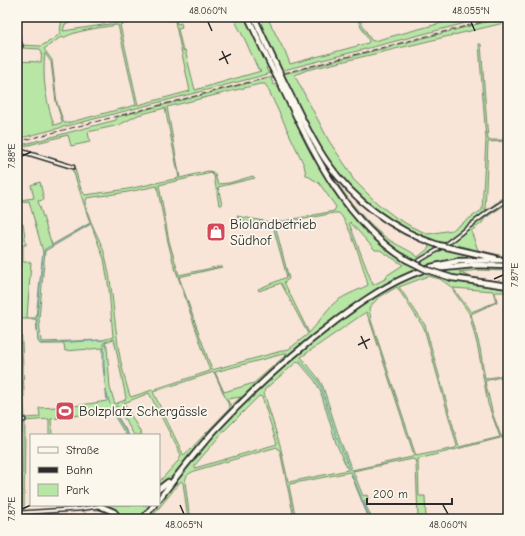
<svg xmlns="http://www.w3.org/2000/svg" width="525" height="536" font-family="'Comic Neue',sans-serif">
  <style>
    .green { fill: #b7e6a5; stroke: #718868; fill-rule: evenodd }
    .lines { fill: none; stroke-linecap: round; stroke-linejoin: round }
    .stream { stroke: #6c93a7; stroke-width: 1 }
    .street-casing { stroke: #2b2b2b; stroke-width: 5.5 }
    .highway-casing { stroke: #2b2b2b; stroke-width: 8 }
    .street { stroke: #fbf7ec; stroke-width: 2.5 }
    .highway { stroke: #fbf7ec; stroke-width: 4.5 }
    .rail { stroke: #2b2b2b; stroke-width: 1; stroke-dasharray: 6 3; stroke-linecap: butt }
    .highway-bridge-casing { stroke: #2b2b2b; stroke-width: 8; stroke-linecap: butt }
    .highway-bridge { stroke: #fbf7ec; stroke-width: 4.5 }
    .ticks { fill: none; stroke: #2b2b2b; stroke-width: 1.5 }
    .labels { text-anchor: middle; stroke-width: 3.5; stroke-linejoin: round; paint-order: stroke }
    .poi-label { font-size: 14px; fill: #2b2b2b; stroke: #fbf7ec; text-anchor: start }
    .neatline { fill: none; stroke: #2b2b2b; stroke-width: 1.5 }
    .ticks-label { font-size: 10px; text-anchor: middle; fill: #2b2b2b }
  </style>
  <rect width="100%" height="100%" fill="#f8e5d7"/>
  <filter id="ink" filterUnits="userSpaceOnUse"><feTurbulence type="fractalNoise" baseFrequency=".025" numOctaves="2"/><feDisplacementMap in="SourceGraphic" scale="8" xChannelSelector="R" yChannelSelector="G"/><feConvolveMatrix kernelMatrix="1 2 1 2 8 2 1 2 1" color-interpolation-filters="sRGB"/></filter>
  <g filter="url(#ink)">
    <path class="green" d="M62 17H84L67 20 66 22 92 17V19L65 24 63 31 116 23 117 17H119L122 22 141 17H149L120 25 138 105 190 91 174 17H175L177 24 181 23 182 27 178 28V29L183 51 185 50 195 90 261 71 258 69 246 42 233 17H245L270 66 266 68 268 72 281 68 256 17H267L287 56 290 64 368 43 369 41 356 17H358L371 40 374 41 445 22V17H448L449 19 452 20 464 17H489L17 139V61L41 62 42 52 40 49 22 48 21 45 41 46 54 39 60 33ZM117 25H118L136 105 67 123H64L57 103 52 60 44 49 61 37 64 38C72 31 105 27 117 25ZM45 53 51 62 56 102 62 121 61 123 54 125C46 100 42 80 45 53Z
      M505 17H508V22L307 70 295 75V76L329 141 348 169 353 179 377 203 395 217 412 227 428 234 452 230 482 210 486 140 479 44H481L488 140H506V141L488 142 485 209V210L488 209 508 194V203L485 218 482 223 471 231 478 250 508 257V271L480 270 459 272 470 277 508 283V292H495L497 302 471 314 480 348 485 379 508 374V375L485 381 493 415 501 436 508 435V436L418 459 419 496H425L426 519H418L416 464 415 460 413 459 353 471 363 496 367 495 368 499 364 501 372 519H369L350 472 290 484 289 486 296 519H288L294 518 280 451 277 447 197 470C190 473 186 474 185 482L190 519H188L183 483 181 481 150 519H117C111 511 104 510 95 510L93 505 78 507V505H159V482L179 460 181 455 149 393 124 403 142 435H134L117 406 112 408 129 435H126L110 409 88 414 51 419 52 435H49V419L25 421 24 510H22L23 420 20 318 17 317V266H21V261H18L17 248 21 247V243H17V223H23L26 245H23V262H31L27 318H36L43 252 29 201 20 202V200L34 198 31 185 40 182 44 200 38 201 52 245 90 223 74 173 71 168 74 166 81 189 85 195 128 189 179 178 165 108 138 115 119 125 88 132 90 142 71 146 68 135 17 148V146L116 120 117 117ZM284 75 287 81 274 85 271 79ZM260 84H265L267 87 304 165 306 175 319 183 336 207 334 211 274 223 237 216 238 220 273 226 287 277 258 289 259 291 281 283 308 334 289 349 212 370 179 277 222 267 221 266 179 275 169 241 159 185 211 173 214 176 219 205H222L218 187 255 178 253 176 229 183 218 184 215 175 213 172 208 171 180 178 167 107ZM335 177C343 184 349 193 357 200 378 219 402 233 428 245L429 248 418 257C410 250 398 246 388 239 366 224 350 201 334 179ZM157 186 168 242 173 262 210 371 131 397 130 396C124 377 119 357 117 337 113 309 112 282 105 255 100 237 86 219 86 200L87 198 128 192ZM334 213H339C350 224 364 269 368 285 357 291 341 296 332 305 323 314 318 324 309 333L284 282 289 279 275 225ZM350 222 375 250H380L403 265 386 276 387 278 373 285 349 223ZM91 224 104 259 109 289 113 337 103 340 41 342 39 319 45 251ZM408 258 433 269 452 275 451 280 427 272 406 262ZM428 276 440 279 450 286 469 313 478 348 488 404 500 437 459 447 425 325 399 287ZM397 287 424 328 457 446 455 448 416 456 371 320 369 308 378 298ZM453 288 493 291 496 302 471 312ZM366 312 370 321 414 455 412 457 352 470 340 440 323 387 319 379 301 357ZM21 319H36L38 341 41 344H64L65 351 103 348V366L107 401 74 406 39 408 40 417 25 418ZM114 339 126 398 125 400 115 404 110 388 107 346 105 342ZM287 354 254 383 224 392 215 372 287 353ZM298 361 315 381 320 390 336 443 348 470 289 482 288 481 280 445 264 393 265 389ZM214 372 230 408 184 456 153 392ZM259 396 262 397 277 444 195 468V465L223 432ZM241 397 231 406 227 399Z"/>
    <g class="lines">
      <path class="stream" d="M37 317 43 253 45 249 89 224
        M37 319 38 341 40 344 103 340
        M104 342V366L106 391 110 404
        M300 360 318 381 321 387 337 438 350 470
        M112 409 128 435
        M351 472 370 519
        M85 512 86 519"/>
      <g class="street-casing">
        <path id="street" d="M17 35 21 46H17
          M17 153 24 152 73 167
          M446 244 488 212 508 199
          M417 262 439 249
          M17 421 24 420
          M17 513 80 509 100 506"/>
      </g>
      <g class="highway-casing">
        <path id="highway" d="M248 17 271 66
          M254 17 276 65
          M284 82C298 109 310 138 327 162 354 201 393 230 438 245
          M280 83C312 149 342 220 407 260
          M447 247 495 258
          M431 267 458 261 504 260
          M434 269 474 265 508 266
          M452 278 508 286
          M159 489 168 482
          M159 499C177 476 195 452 215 430 252 390 293 353 337 320 364 300 390 282 421 271
          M100 506 114 512 120 519
          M143 519 154 505"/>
      </g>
      <use href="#street" class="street"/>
      <use href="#highway" class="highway"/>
      <path class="rail" d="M284 73 501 17
        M17 142 269 77"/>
      <g class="highway-bridge-casing">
        <path id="highway-bridge" d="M276 65 284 82
          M271 66 280 83
          M438 245 447 247
          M407 260 427 270 452 278"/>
      </g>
      <use href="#highway-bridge" class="highway-bridge"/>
    </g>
  </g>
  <path class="ticks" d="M208 22 212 31M471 22 475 31M222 51 228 64M219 60 231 54M22 156 31 152M494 279 503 275M361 336 367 349M358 345 370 339M180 505 184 514M443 505 448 514M22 509 31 505"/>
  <defs>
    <g id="shop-square" transform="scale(1)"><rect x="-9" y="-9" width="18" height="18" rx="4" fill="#d1495b" stroke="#fbf7ec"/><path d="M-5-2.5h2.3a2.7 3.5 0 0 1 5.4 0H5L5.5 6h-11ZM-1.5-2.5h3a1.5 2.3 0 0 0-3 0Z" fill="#fff"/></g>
    <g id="stadium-square" transform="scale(1)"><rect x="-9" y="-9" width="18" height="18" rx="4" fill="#d1495b" stroke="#fbf7ec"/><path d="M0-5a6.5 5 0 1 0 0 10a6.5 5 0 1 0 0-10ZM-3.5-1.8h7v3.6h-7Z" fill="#fff"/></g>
  </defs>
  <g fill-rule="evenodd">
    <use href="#shop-square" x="216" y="232"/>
    <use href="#stadium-square" x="65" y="411"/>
  </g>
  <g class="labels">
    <g class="poi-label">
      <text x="230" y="229">Biolandbetrieb<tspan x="230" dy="16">Südhof</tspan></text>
      <text x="79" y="416">Bolzplatz Schergässle</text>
    </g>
  </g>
  <rect width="525" height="536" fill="none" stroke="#fbf7ec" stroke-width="44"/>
  <rect x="30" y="434" width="130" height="72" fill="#fbf7ec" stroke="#a8a59f"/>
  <rect x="38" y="447" width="20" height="6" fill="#fbf7ec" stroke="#a8a59f"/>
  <text x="66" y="454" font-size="12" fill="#2b2b2b">Straße</text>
  <rect x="38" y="467" width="20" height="6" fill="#2b2b2b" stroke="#a8a59f"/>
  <text x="66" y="474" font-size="12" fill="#2b2b2b">Bahn</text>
  <rect x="38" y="484" width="20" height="12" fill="#b7e6a5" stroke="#a8a59f"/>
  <text x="66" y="494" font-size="12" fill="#2b2b2b">Park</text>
  <path d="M367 498v6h85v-6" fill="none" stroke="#2b2b2b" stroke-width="2"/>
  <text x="373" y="498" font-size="12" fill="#2b2b2b" stroke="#fbf7ec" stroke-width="3" paint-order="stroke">200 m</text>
  <rect x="22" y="22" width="481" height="492" class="neatline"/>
  <g class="ticks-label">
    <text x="208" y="14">48.060°N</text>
    <text x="471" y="14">48.055°N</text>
    <text transform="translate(11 156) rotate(-90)" y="4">7.88°E</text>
    <text transform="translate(514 275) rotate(-90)" y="4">7.87°E</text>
    <text transform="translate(11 509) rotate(-90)" y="4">7.87°E</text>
    <text x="184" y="528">48.065°N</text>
    <text x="448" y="528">48.060°N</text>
  </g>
</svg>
